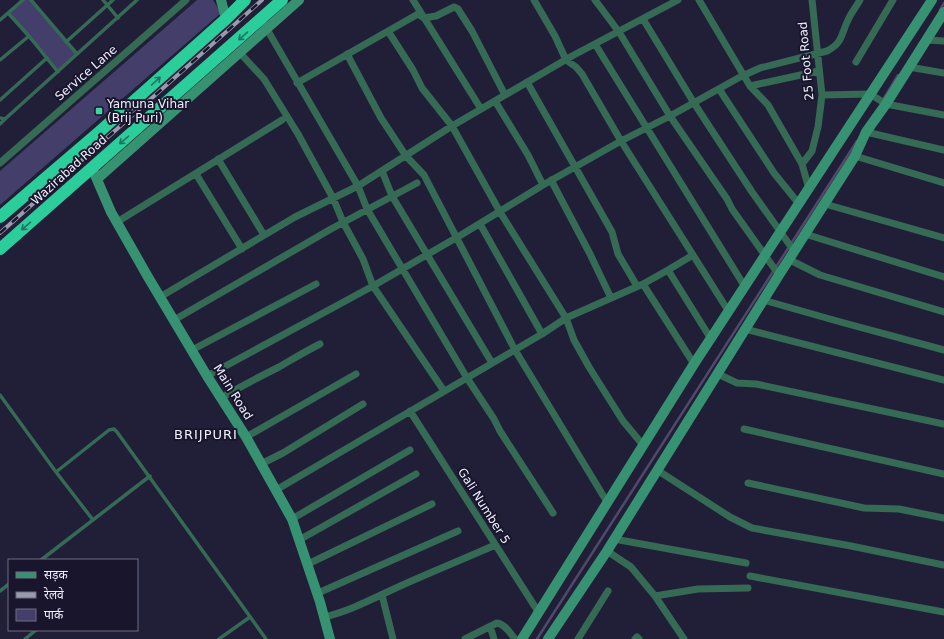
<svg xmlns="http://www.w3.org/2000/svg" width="944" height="639" font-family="'DejaVu Sans','Noto Sans Devanagari',sans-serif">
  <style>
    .green { fill: #433e6a }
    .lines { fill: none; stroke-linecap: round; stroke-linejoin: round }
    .stream { stroke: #51486c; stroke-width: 2.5 }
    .lane { stroke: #356a55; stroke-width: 3.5 }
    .street { stroke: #356a55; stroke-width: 7 }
    .secondary { stroke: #379271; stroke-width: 10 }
    .highway { stroke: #2bce9b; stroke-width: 12 }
    .rail-casing { stroke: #9b9aac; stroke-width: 4 }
    .rail { stroke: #18152d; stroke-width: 2.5; stroke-dasharray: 8; stroke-linecap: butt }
    .oneway { stroke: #227264 }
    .poi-dot { fill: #3fd4a2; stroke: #18152d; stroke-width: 1.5 }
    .labels { text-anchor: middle; stroke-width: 4; stroke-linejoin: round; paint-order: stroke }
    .street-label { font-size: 12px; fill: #f1f0fe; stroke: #18152d }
    .poi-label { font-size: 12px; fill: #f1f0fe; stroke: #18152d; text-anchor: start }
    .neighbourhood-label { font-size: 13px; letter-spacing: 1px; fill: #f1f0fe; stroke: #18152d }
  </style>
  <rect width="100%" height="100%" fill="#211f37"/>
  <path class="green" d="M23 0H31L77 54 58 72 47 58 27 37 8 13Z
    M197 0H213L221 13 0 205V171Z"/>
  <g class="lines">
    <path class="stream" d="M940 10 944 3
      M883 100 898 75
      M537 639 857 141"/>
    <path class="lane" d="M23 0 8 13 29 36 58 72
      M31 0 77 54
      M103 0 118 18
      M0 20 8 13
      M66 42 113 0
      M0 60 29 36
      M0 100 47 58
      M0 118 5 119 137 0
      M0 124 5 119
      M0 395 56 472 93 520
      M56 472 109 430 114 429 117 432 266 639
      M41 560 150 476
      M0 591 9 584
      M25 639 36 630
      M219 639 250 617"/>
    <path class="street" d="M413 0 481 109
      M534 0 555 36 566 60 576 67 582 74 621 141 729 312
      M595 0 619 32 670 116 727 199 732 209 779 275
      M699 0 750 86 768 105 802 164 809 189
      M261 19 358 186 367 209 467 378 494 419 500 431 553 513
      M643 19 694 103 752 192 794 251
      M388 31 413 70 422 88 452 126 500 212 566 318 574 340 589 367 623 421 643 445
      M926 40 944 41
      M595 44 745 287
      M240 53 264 79 298 134 333 198 343 222 363 259 373 286 444 391
      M347 54 381 118 406 156 424 175 515 350 607 502
      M856 62 893 0
      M909 67 944 73
      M527 82 612 232 618 254 637 286
      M297 83 418 14 424 18 436 16 454 7 458 9 472 31 505 95
      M750 86 819 71
      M719 89 774 173 799 204
      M822 95 870 94 886 104 944 115
      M495 101 528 155 543 185
      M866 132 944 150
      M855 156 944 183
      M218 159 264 235
      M0 163 186 0
      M802 164 812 151 818 127 822 95 812 0
      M382 171 392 196 492 363
      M196 174 242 249
      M551 180 590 254 611 298
      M825 204 944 238
      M117 222 282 120
      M480 224 542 334
      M805 234 944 277
      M788 259 820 275 944 312
      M668 270 711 339
      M643 284 694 364
      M160 297 295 217 358 186 452 126 572 56 678 0
      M763 300 837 321 944 350
      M174 320 331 229 417 183
      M745 329 944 380
      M192 350 316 284
      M718 374 737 383 756 384 944 424
      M207 376 373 286 461 235 543 185 621 141 670 116 740 77 760 68 827 51C843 43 841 34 848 20 851 13 856 7 860 0
      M221 398C240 387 259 377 279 367 293 359 306 351 320 344
      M410 411 539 613
      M744 429 944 474
      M246 437 356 374
      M261 464 283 453 363 404
      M657 470 730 517 752 528 851 546 944 565
      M748 483 864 508 899 509 944 518
      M276 490 542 334 566 318 643 284 668 270 693 255
      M292 519 410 450
      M614 539 746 563
      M299 540 416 474
      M607 551 631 567 636 573 655 596 684 639
      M308 564 432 504
      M750 576 944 612
      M318 593 458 531
      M382 595 393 639
      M655 596 698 589 748 588
      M324 617C354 610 379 595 407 583 436 570 466 558 495 545
      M490 626 494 639
      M465 639 497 623C505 624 510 633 515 639
      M578 639 608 591
      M635 639 637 637 639 639"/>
    <path class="secondary" d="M221 0 226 19
      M92 168 111 212 148 277 207 376 246 437 292 519 320 602 330 639
      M97 179 299 0
      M522 639 694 364 932 0
      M548 639 607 551 779 275 855 156 866 132 886 104 944 12"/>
    <path class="highway" d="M0 217 98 133 226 19 245 0
      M0 249 282 0"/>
    <g class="rail-casing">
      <path id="rail" d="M0 233 262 0"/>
    </g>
    <use href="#rail" class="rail"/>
  </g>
  <defs><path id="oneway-shaft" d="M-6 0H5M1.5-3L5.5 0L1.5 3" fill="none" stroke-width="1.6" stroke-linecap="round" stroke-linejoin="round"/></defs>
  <g class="oneway">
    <use href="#oneway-shaft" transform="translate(243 36) rotate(139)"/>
    <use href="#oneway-shaft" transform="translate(156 81) rotate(-42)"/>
    <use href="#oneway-shaft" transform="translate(124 140) rotate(139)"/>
    <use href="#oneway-shaft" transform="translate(26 226) rotate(139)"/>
  </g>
  <rect class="poi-dot" x="95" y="107" width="8" height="8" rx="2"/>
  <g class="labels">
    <g class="street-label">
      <text transform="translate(806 61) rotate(-95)" y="4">25 Foot Road</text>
      <text transform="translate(86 73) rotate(-41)" y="4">Service Lane</text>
      <text transform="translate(69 170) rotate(-42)" y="4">Wazirabad Road</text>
      <text transform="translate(233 392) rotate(58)" y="4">Main Road</text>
      <text transform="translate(484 506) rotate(58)" y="4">Gali Number 5</text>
    </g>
    <g class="poi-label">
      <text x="107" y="108">Yamuna Vihar<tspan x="107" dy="14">(Brij Puri)</tspan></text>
    </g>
    <g class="neighbourhood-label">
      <text x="206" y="439">BRIJPURI</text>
    </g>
  </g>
  <rect x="8" y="559" width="130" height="72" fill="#18152d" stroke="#6f6d81"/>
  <rect x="16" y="572" width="20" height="6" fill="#379271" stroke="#6f6d81"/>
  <text x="44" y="579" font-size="12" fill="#f1f0fe">सड़क</text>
  <rect x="16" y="592" width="20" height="6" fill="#9b9aac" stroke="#6f6d81"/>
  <text x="44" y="599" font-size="12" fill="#f1f0fe">रेलवे</text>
  <rect x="16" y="609" width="20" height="12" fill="#433e6a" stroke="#6f6d81"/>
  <text x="44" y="619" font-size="12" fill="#f1f0fe">पार्क</text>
</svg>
